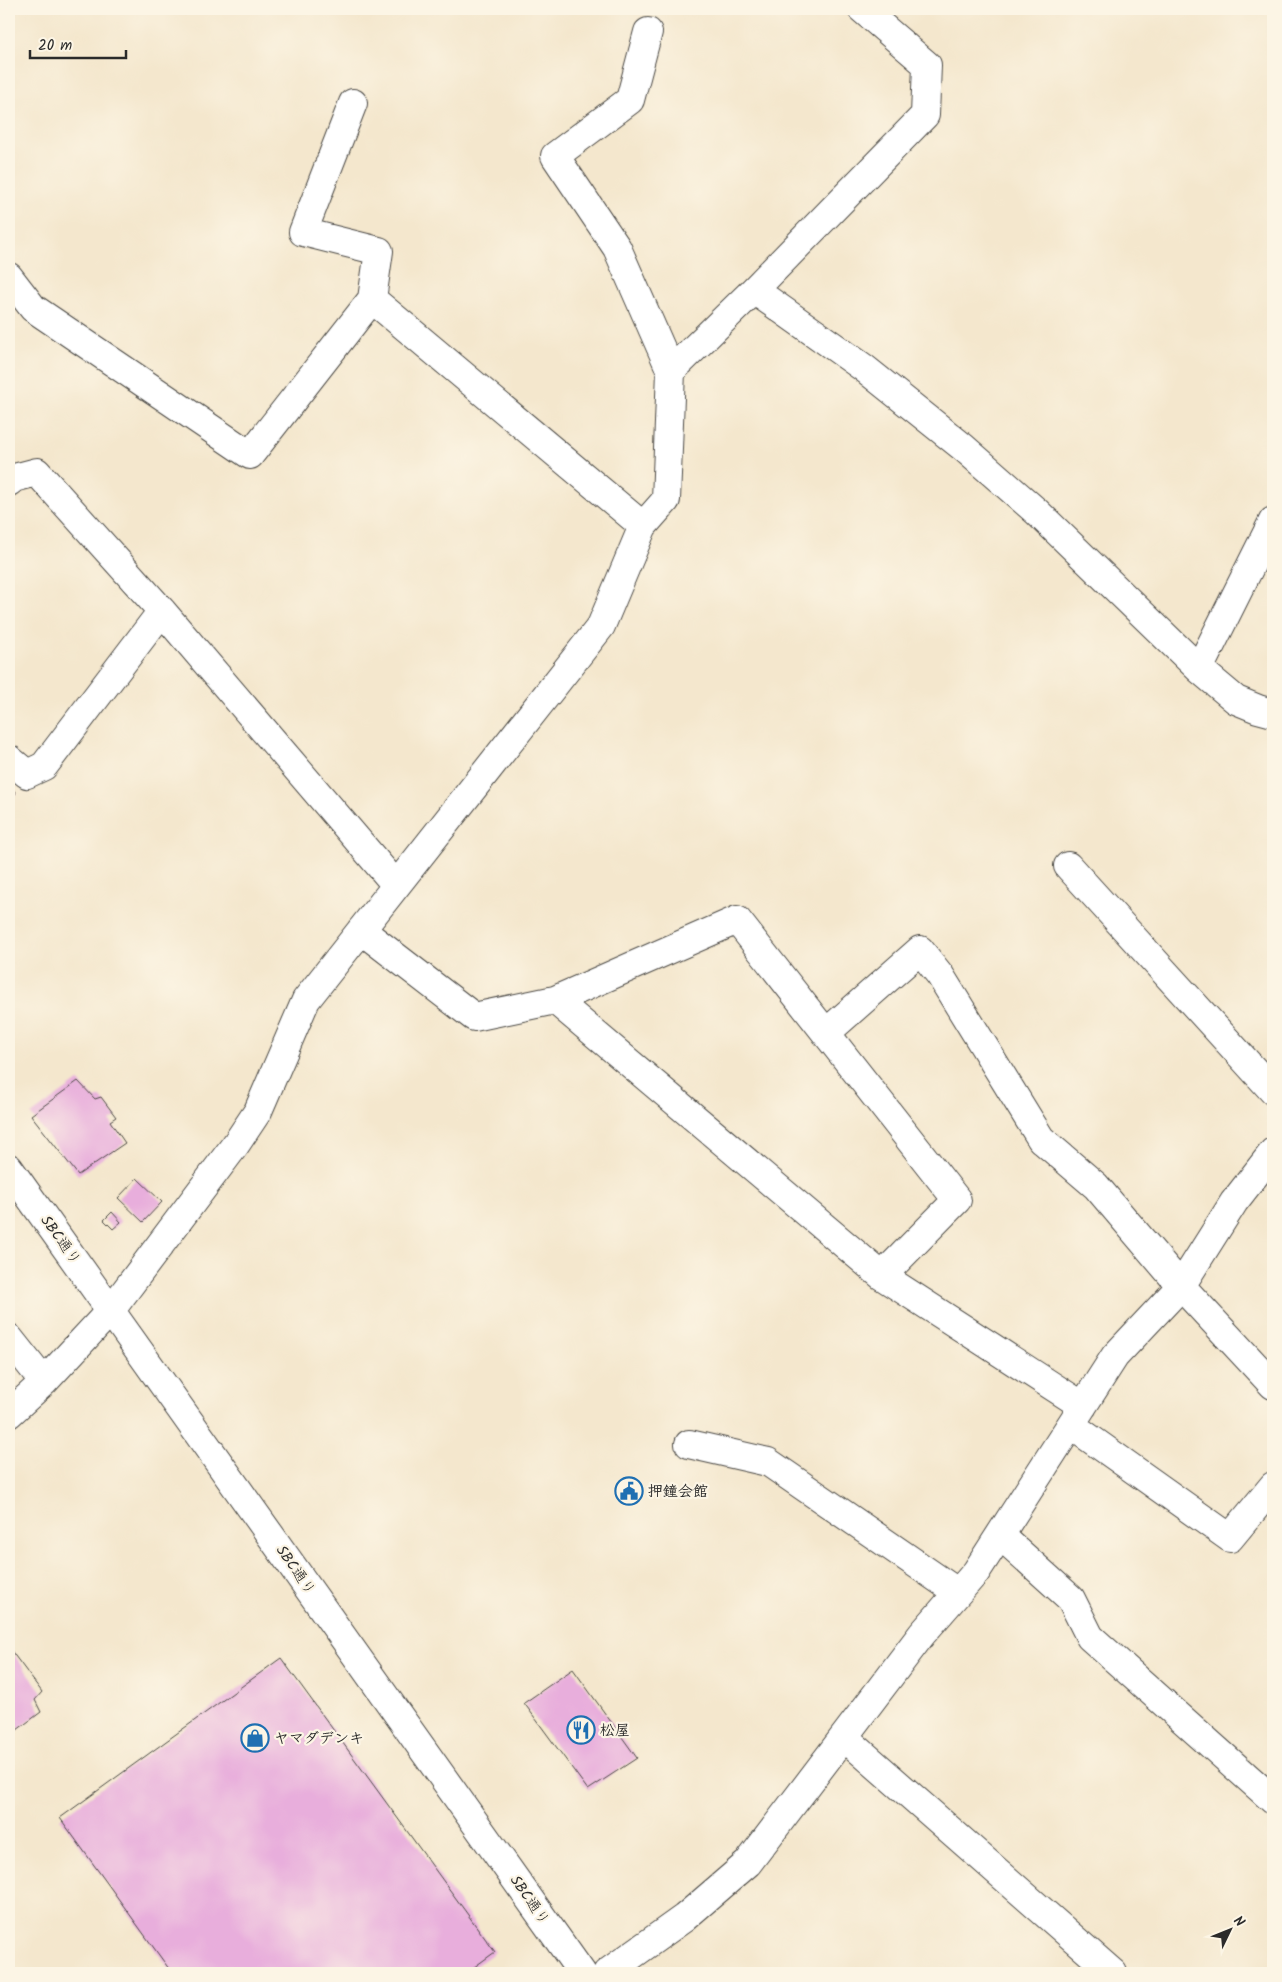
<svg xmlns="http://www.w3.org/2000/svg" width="1282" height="1982" font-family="Kalam,'Klee One',sans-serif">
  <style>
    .building { fill: #e8aedc }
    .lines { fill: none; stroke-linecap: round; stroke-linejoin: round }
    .minor-casing { stroke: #494743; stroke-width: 30 }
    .minor { stroke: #fff; stroke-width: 28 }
    .labels { text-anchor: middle; stroke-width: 4.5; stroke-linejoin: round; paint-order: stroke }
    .street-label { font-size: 15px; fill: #2b2b2b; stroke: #fcf5e5 }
    .poi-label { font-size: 15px; font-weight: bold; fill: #2b2b2b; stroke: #fcf5e5; text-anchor: start }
  </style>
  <rect width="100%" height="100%" fill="#fcf5e5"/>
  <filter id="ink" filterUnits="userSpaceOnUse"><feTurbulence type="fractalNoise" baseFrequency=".02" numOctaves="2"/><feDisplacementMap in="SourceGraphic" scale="10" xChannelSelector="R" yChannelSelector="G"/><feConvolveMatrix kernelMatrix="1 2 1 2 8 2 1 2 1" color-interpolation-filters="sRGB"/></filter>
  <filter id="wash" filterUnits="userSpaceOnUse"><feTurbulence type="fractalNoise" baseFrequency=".0096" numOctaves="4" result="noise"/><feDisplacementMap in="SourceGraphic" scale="20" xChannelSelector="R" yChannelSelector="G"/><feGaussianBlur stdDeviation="1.12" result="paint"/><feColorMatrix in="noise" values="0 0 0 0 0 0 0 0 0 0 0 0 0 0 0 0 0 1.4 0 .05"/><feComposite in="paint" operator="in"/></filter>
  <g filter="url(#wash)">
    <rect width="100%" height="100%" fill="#f4e7cd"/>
    <g id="blocks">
      <path class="building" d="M9 785 16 793 9 801Z
        M78 1081 95 1099 101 1097 116 1117 110 1121 125 1143 78 1175 31 1115Z
        M137 1178 162 1202 143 1222 118 1198Z
        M112 1212 121 1222 113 1229 104 1220Z
        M9 1648 42 1692 35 1700 41 1712 9 1736Z
        M281 1658 495 1952 466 1973H172L60 1818Z
        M573 1669 637 1758 588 1790 524 1703Z"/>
    </g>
  </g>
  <g filter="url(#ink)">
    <use href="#blocks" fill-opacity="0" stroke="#494743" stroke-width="1"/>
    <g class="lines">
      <g class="minor-casing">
        <path id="minor" d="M648 32 630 100 555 156 617 248 671 371
          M353 103 303 232 379 251 372 299 643 526
          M9 277 33 308 250 455 372 299
          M754 290 864 368 964 448 1037 512 1199 669 1236 700 1258 709 1273 713
          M9 482 14 478 37 472 162 611 396 885
          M1199 669 1273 521
          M9 759 27 774 44 766 162 611
          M1068 866 1273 1091
          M361 930 474 1017 555 1000 737 920 957 1200 882 1276 1083 1406
          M555 1000 882 1276
          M826 1033 920 950 940 975 1041 1139 1096 1186 1181 1286 1273 1385
          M9 1168 582 1973
          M9 1338 44 1382
          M9 1414 44 1382 111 1310 236 1144 258 1111 306 1000 601 626 643 526 666 500 671 371 754 290 925 115 927 65 862 9
          M1071 1425 1230 1538 1273 1486
          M689 1444 768 1462 957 1592
          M1000 1535 1071 1599 1090 1637 1273 1800
          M844 1737 1113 1973
          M607 1973 684 1918 748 1863 922 1634 976 1572 1115 1356 1181 1286 1234 1202 1273 1152"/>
      </g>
      <use href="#minor" class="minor"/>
    </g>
  </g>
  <defs>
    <g id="civic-ring" transform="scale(1.4375)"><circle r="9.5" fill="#fcf5e5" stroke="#1f6fb2" stroke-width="1.5"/><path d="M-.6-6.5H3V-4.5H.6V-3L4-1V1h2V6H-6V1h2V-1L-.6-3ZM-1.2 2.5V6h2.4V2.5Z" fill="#1f6fb2"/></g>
    <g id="restaurant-ring" transform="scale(1.4375)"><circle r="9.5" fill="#fcf5e5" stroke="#1f6fb2" stroke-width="1.5"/><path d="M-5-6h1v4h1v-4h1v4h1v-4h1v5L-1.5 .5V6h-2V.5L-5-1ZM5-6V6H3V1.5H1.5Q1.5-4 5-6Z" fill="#1f6fb2"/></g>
    <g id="shop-ring" transform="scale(1.4375)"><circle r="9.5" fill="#fcf5e5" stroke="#1f6fb2" stroke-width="1.5"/><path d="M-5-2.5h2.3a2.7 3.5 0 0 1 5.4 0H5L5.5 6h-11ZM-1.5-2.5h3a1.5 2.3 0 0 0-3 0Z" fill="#1f6fb2"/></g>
  </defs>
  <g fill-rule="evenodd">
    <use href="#civic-ring" x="629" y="1491"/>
    <use href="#restaurant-ring" x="581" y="1730"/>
    <use href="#shop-ring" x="255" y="1738"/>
  </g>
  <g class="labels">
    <g class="street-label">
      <text transform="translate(61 1240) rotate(54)" y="5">SBC通り</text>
      <text transform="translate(296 1570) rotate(55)" y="5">SBC通り</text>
      <text transform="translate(530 1900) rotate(55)" y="5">SBC通り</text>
    </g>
    <g class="poi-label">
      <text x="648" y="1496">押鐘会館</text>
      <text x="600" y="1735">松屋</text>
      <text x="274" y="1743">ヤマダデンキ</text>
    </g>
  </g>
  <rect width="1282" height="1982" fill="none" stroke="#fcf5e5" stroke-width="30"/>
  <g transform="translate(1230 1930) rotate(47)" stroke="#fcf5e5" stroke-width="4" paint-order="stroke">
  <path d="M0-4L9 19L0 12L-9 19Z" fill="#2b2b2b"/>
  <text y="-8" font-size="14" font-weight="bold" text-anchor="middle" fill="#2b2b2b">N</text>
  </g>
  <path d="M30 50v8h96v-8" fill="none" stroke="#2b2b2b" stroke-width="2.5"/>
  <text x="38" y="50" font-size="15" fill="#2b2b2b" stroke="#fcf5e5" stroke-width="4" paint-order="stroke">20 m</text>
</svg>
